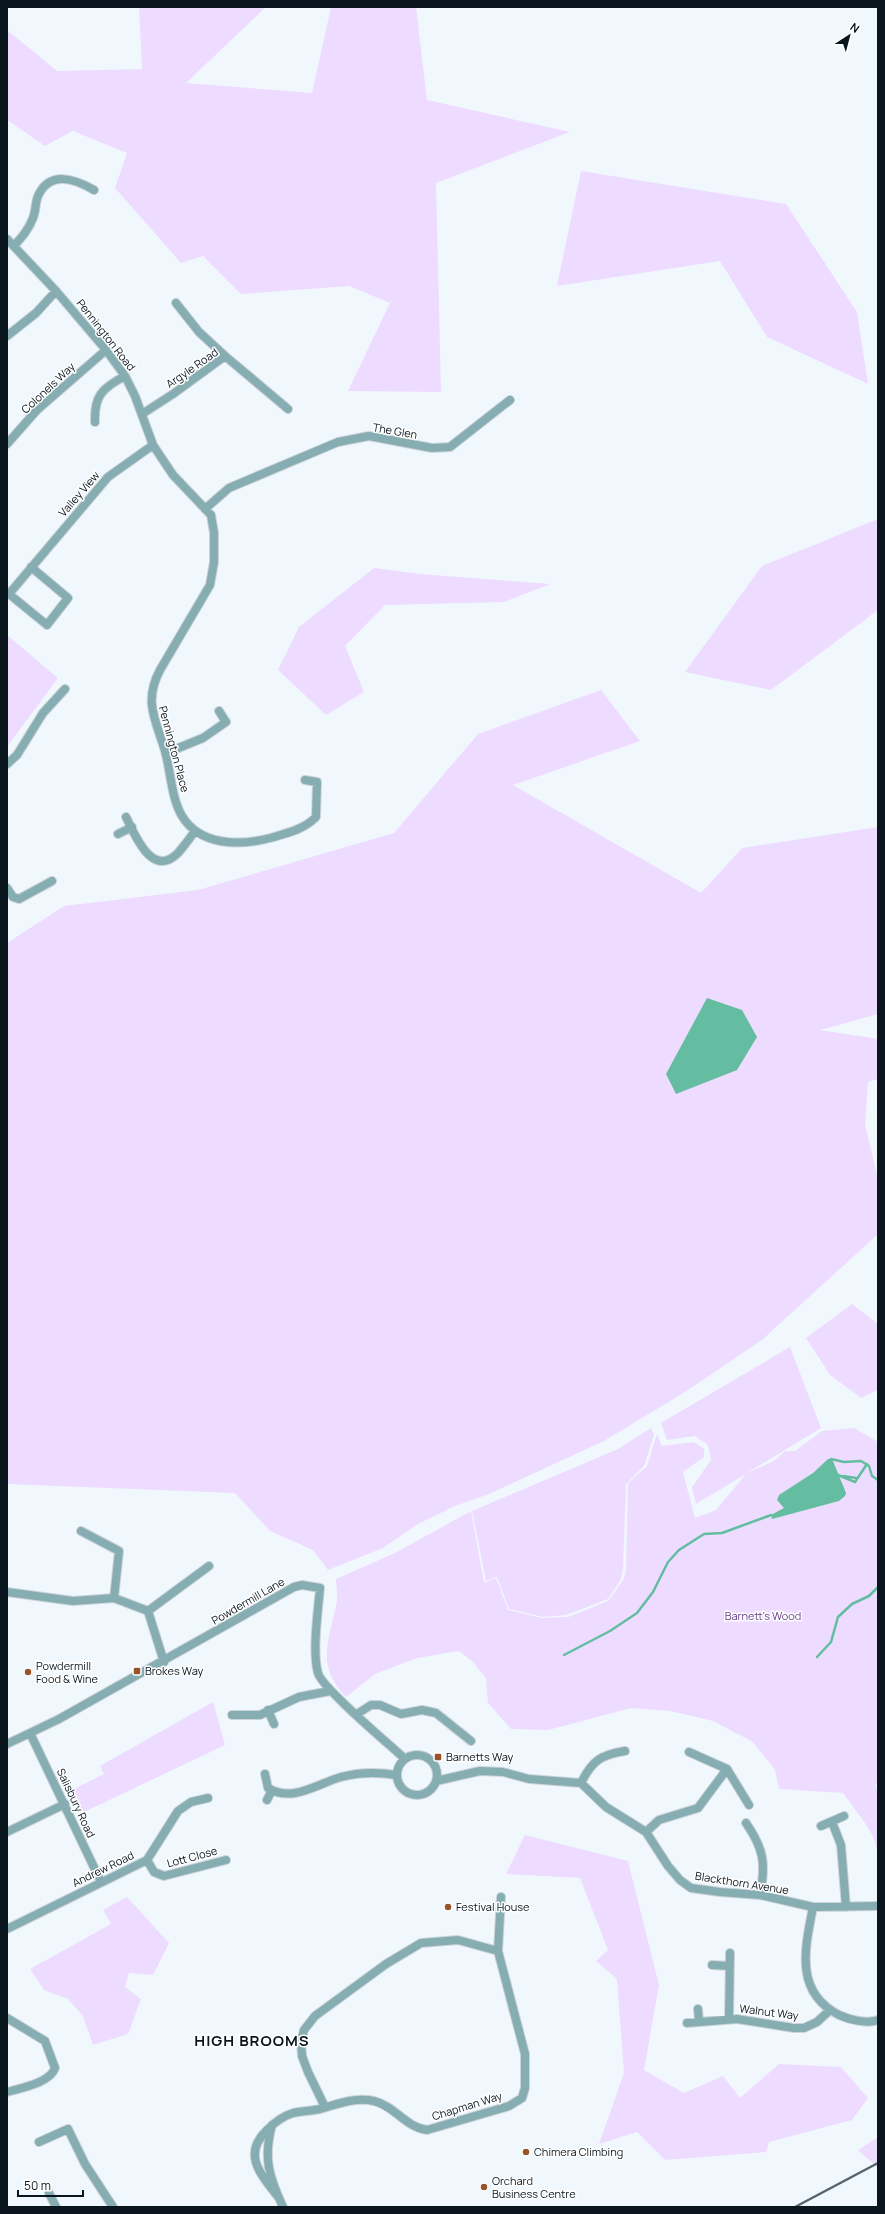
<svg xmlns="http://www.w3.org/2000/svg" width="885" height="2214" font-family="Manrope,sans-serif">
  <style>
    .green { fill: #eddcff }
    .water { fill: #65bda1 }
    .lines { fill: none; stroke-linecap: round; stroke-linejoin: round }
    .stream { stroke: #65bda1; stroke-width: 2.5 }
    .street-casing { stroke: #ccd4d9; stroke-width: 10 }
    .street { stroke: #86adb2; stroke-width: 8 }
    .rail { stroke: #58636a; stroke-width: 2.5 }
    .poi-dot { fill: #99532a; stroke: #fff; stroke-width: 1.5 }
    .labels { text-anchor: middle; stroke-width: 3; stroke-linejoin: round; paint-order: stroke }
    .street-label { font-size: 11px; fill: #09161e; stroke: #fff }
    .park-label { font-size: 11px; fill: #653d88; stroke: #fff }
    .poi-label { font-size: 11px; fill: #09161e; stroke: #fff; text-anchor: start }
    .district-label { font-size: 15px; font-weight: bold; letter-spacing: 1px; fill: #09161e; stroke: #fff }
  </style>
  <rect width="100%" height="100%" fill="#f1f8fd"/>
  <path class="green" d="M139 7H266L186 83 312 93 331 7H416L427 100 570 132 436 183 441 392 348 391 390 303 349 286 241 294 203 256 181 263 115 188 127 153 73 131 45 146 7 120V30L57 71 142 69Z
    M581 171 786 204 857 312 868 384 767 337 720 261 557 286Z
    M878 519V610L771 690 685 672 762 566Z
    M374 568 420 574 550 584 504 602 385 605 345 646 364 692 326 715 278 670 299 627Z
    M7 635 58 678 7 747Z
    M601 690 640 741 513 785 701 893 742 848 878 827V1014L820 1030 878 1039V1079L868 1082 865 1124 878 1179V1234L762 1340 685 1392 604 1441 489 1494 455 1506 418 1524 383 1548 328 1570 313 1550 270 1531 235 1493 7 1484V943L64 906 198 890 394 833 478 734Z
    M852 1304 878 1324V1390L861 1398 830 1375 806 1338Z
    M790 1347 821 1428 747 1473 774 1461 785 1451H795L822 1431 854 1428 878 1442V1783L875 1784 878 1792V1853C874 1830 856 1812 843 1793L779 1789 775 1770 753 1742 713 1721 670 1711 631 1708 548 1730 511 1729 488 1703 486 1678 473 1662 459 1651 417 1658 375 1674 346 1697C314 1663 330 1640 337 1601 338 1594 336 1586 336 1579L395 1553 471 1511 484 1583 496 1578 508 1610 542 1618 568 1617 608 1601 624 1579 626 1569 628 1483 647 1466 657 1434 662 1446 694 1442 704 1449V1457L683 1472 695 1518 716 1510 746 1474 696 1504 692 1487 711 1460 708 1445 695 1436 667 1440 661 1423Z
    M651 1428 654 1435 644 1466 626 1484 623 1570 620 1581 608 1599 566 1615 543 1617 509 1609 497 1577 486 1581 472 1511 618 1449Z
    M213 1702 225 1745 82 1813 72 1790 104 1774 100 1766Z
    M525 1835 628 1861 659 1985 644 2070 684 2093 723 2076 740 2098 779 2064 841 2067 868 2098 852 2120 769 2142 766 2152 665 2160 637 2132 599 2144 624 2073 617 1979 596 1961 608 1950 580 1878 506 1874Z
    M127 1897 169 1943 153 1975 129 1973 125 1987 141 1999 128 2034 93 2045 83 2016 68 1999 44 1990 30 1969 111 1924 103 1910Z
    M878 2137V2168L858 2150Z"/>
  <path class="water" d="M707 998 742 1010 757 1037 737 1070 676 1094 666 1074Z
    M828 1459H831L833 1461 846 1493 845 1496 839 1501 772 1519 771 1515 784 1508 777 1500 779 1495 813 1473Z"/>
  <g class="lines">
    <path class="stream" d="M831 1459 844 1462 861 1461 869 1466 872 1476 878 1480
      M838 1475 855 1482 867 1464
      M843 1476 856 1478
      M564 1655 610 1631 637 1613 653 1592 668 1562 679 1550 704 1534 722 1533 771 1515
      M817 1657 831 1642 838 1617 852 1604 869 1596 878 1587"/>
    <g class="street-casing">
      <path id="street" d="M7 239 56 291 106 350 125 376 135 396 153 445 173 475 211 515 214 533V562L210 585 160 670C143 702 156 720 165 751 171 772 171 797 182 816 200 846 240 846 270 838 287 833 303 830 316 817L317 782 305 780
        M14 246C22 237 29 229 33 218 36 211 35 203 38 196 50 170 75 179 94 190
        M176 303 199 332 225 356
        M7 336 36 313 56 291
        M142 414 173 394 225 356 288 409
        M95 422C94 396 102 388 125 376
        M7 444 37 410 106 350
        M205 509 229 488 338 442 369 436 432 448 450 447 510 400
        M31 567 68 598 47 625 9 594 108 477 153 445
        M166 753 203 738 226 722 219 711
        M7 764 17 755 43 713 65 689
        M126 817C135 835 152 879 178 853 184 846 190 838 195 831
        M118 834 132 827
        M7 888 13 897 19 899 52 881
        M81 1531 119 1551 114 1598
        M7 1592 73 1601 114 1598 148 1611 164 1662
        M148 1611 209 1566
        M268 1710 274 1724
        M357 1714 371 1705H380L401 1714 422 1710 436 1713 471 1741
        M232 1715H260L299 1697 330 1691
        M30 1733 101 1882
        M7 1744 59 1719 294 1587 302 1585 320 1588C318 1611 312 1652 318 1673 321 1687 390 1745 405 1759
        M397 1775a20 20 0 1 1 40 0a20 20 0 1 1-40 0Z
        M727 1769 749 1805
        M265 1774 268 1788C292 1803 317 1784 341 1777 359 1772 378 1772 396 1775
        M436 1781 480 1771 503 1772 529 1779 581 1783 606 1807 646 1832 668 1866 680 1880 691 1888 720 1892 760 1895 813 1907 878 1906
        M581 1783C592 1761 600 1755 625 1751
        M267 1800 272 1790
        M832 1822 841 1845 846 1907
        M746 1823C764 1849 766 1864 760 1895
        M821 1826 844 1816
        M7 1832 65 1804
        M646 1832 659 1820 698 1808 727 1769 689 1752
        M147 1860 154 1872 164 1876 226 1860
        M813 1907C805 1948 794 1992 839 2015 850 2020 867 2024 878 2020
        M7 1929 147 1860 178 1811 191 1802 208 1798
        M712 1965 729 1966
        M698 2009 699 2022
        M7 2018 45 2041 55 2068C50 2083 21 2088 7 2092
        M729 2019 730 1953
        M687 2023 737 2019 794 2028H804L817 2022 830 2010
        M325 2107 308 2072 302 2056 301 2042 304 2030 315 2016 386 1964 421 1943 458 1940 498 1951
        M272 2125C263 2158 269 2177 283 2207
        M39 2142 68 2129 85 2164 113 2207
        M49 2193 56 2207
        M279 2198C262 2176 241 2155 267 2130 274 2123 283 2116 293 2113 301 2111 311 2111 320 2109 338 2104 354 2097 374 2101 395 2106 405 2127 427 2130L509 2106 522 2098 525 2088V2054L498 1951 501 1897"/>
    </g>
    <use href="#street" class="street"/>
    <path class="rail" d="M795 2207 878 2163"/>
  </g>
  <g class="poi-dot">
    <rect x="133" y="1667" width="8" height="8" rx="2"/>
    <circle cx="28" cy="1672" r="4"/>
    <rect x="434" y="1753" width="8" height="8" rx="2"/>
    <circle cx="448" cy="1907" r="4"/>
    <circle cx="526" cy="2152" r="4"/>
    <circle cx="484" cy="2187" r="4"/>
  </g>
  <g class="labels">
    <g class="street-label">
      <text transform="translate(106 335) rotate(52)" y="4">Pennington Road</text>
      <text transform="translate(192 368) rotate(-35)" y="4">Argyle Road</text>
      <text transform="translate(48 388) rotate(-43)" y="4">Colonels Way</text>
      <text transform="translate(395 431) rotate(10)" y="4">The Glen</text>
      <text transform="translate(79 494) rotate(-49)" y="4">Valley View</text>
      <text transform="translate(174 749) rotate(75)" y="4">Pennington Place</text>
      <text transform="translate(248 1601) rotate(-30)" y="4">Powdermill Lane</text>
      <text transform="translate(76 1803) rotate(65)" y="4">Salisbury Road</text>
      <text transform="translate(192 1857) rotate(-15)" y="4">Lott Close</text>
      <text transform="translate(103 1869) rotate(-26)" y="4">Andrew Road</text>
      <text transform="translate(742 1883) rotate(9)" y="4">Blackthorn Avenue</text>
      <text transform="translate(769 2012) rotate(7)" y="4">Walnut Way</text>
      <text transform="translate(467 2106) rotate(-17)" y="4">Chapman Way</text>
    </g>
    <g class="park-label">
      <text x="763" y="1620">Barnett's Wood</text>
    </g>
    <g class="poi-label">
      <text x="36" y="1670">Powdermill<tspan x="36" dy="13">Food &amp; Wine</tspan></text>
      <text x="145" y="1675">Brokes Way</text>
      <text x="446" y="1761">Barnetts Way</text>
      <text x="456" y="1911">Festival House</text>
      <text x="534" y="2156">Chimera Climbing</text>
      <text x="492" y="2185">Orchard<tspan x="492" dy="13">Business Centre</tspan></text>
    </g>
    <g class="district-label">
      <text x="252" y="2046">HIGH BROOMS</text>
    </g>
  </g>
  <rect width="885" height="2214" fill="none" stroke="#09161e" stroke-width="16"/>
  <g transform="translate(849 36) rotate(36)" stroke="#ffffff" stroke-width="3" paint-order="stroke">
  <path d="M0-3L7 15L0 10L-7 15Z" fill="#09161e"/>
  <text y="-6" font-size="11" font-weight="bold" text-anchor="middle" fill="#09161e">N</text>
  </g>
  <path d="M18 2190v6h65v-6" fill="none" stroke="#09161e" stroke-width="2"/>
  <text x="24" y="2190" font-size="12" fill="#09161e" stroke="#ffffff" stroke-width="3" paint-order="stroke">50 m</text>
</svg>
